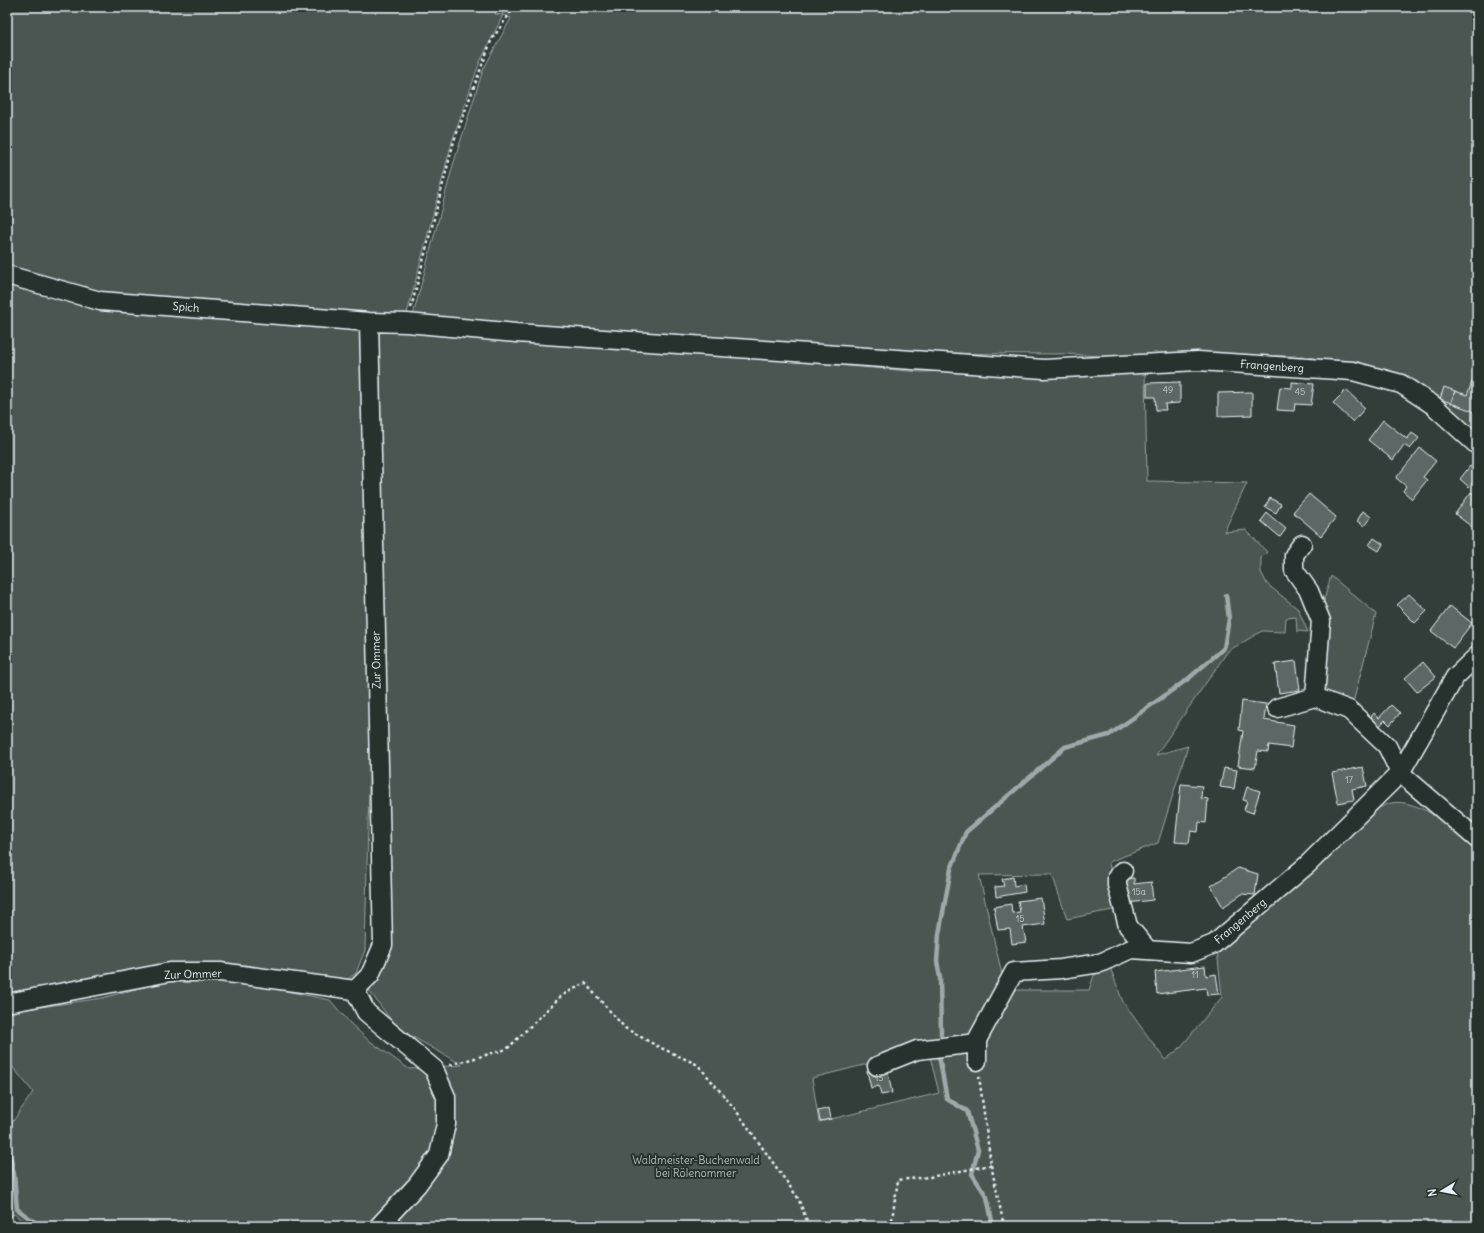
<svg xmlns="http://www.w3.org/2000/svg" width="1484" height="1233" font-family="Delius,sans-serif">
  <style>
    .green { fill: #495651; stroke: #98a4a4; fill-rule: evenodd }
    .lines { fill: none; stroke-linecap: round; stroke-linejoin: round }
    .stream { stroke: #9ea9ab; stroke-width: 4.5 }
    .building { fill: #5c6865; stroke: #e8f1f8 }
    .minor-casing { stroke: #e8f1f8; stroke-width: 21 }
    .path { stroke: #e8f1f8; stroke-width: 2.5; stroke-dasharray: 3 3; stroke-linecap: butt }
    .minor { stroke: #26332d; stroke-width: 18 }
    .labels { text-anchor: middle; stroke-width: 4; stroke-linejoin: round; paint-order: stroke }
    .number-label { font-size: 9px; fill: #c5cfd3 }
    .street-label { font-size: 11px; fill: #e8f1f8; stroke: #26332d }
    .park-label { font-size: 11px; fill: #b0bbbe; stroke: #26332d }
  </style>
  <rect width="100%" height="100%" fill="#323e39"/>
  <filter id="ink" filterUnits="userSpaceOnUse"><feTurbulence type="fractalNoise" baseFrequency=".025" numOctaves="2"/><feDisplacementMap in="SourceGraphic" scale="8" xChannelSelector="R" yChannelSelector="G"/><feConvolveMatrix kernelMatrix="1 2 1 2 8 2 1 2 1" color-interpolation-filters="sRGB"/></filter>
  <g filter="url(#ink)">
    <path class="green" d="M7 7H497L495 14 502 15 505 7H1477V432L1409 376 1302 356 1192 355 1145 359 1067 354 864 353 411 323 453 165 483 70 511 18 503 15 479 64 452 142 405 321 91 293 7 269Z
      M7 278 81 298 367 326 371 702 365 950 356 973 345 981 325 983 241 965 170 967 75 985 7 994Z
      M379 327 921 372 1068 367 1145 371 1147 481 1247 483 1224 532 1246 530 1267 552 1261 558V572L1267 584 1298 609 1308 632 1297 631 1296 617 1286 618 1285 632 1262 631 1228 651 1156 755 1188 746 1158 843 1109 862 1114 892 1125 917 1112 910 1067 919 1052 874 979 875 1004 983 1009 990H1089L1094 975 1110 967 1123 1002 1165 1060 1179 1049 1222 997 1217 949 1297 885 1379 808C1383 806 1387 804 1391 803 1417 797 1458 831 1477 846V1226H29L14 1214 7 1218V1130L33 1092 7 1060V1012L102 998 194 974V981L232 980 330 1000 350 1023 367 1039 409 1069 462 1065 408 1034 391 1020 367 988 378 963 386 701ZM928 1049 939 1093 819 1122 812 1078Z
      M1331 576 1376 614 1352 707 1313 693 1318 620Z"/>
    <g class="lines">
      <path class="stream" d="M941 1034 940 978 937 961 939 934 951 869 966 832 1065 747 1109 735 1188 679 1224 648 1229 619 1226 595
        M939 1056 947 1099 967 1111 978 1150 972 1174 987 1197 993 1226
        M9 1150 14 1174 17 1209 40 1226"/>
    </g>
    <path class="building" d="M1474 377 1477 379V406L1475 412 1451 403 1455 391 1467 395Z
      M1180 382V403L1165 404 1166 410H1156L1155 397H1147V383Z
      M1292 382 1314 384 1311 405 1295 404 1294 411 1277 410 1280 387 1292 388Z
      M1444 387 1455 391 1451 403 1440 399Z
      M1346 390 1365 408 1353 422 1333 403Z
      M1252 392V415L1218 416V393Z
      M1383 420 1407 439 1412 433 1419 438 1410 449 1404 445 1393 460 1368 440Z
      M1420 448 1436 461 1423 477 1427 480 1412 499 1403 491 1406 486 1396 478Z
      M1470 466 1477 472V477L1469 487 1460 479Z
      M1471 492 1477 497 1476 530 1455 514Z
      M1309 494 1336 517 1321 536 1293 512Z
      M1270 498 1281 504 1276 513 1265 507Z
      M1363 511 1371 517 1364 526 1357 521Z
      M1267 513 1286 529 1280 537 1261 521Z
      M1374 538 1383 544 1379 551 1369 545Z
      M1409 594 1427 611 1415 623 1397 605Z
      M1450 606 1472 623 1453 648 1431 631Z
      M1296 661 1300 690 1279 693 1275 664Z
      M1423 662 1436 677 1417 692 1405 678Z
      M1242 701 1266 704 1264 720 1294 725 1291 748 1269 745 1268 752 1258 751 1255 768 1238 766 1243 731 1239 730Z
      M1391 705 1400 713 1390 725 1385 720 1377 729 1368 721 1374 713 1379 718Z
      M1363 767 1367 786 1352 789 1354 800 1338 803 1332 773Z
      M1224 768 1237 770 1234 789 1220 787Z
      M1181 784 1202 786 1201 798 1208 799 1206 823 1199 822 1198 832 1191 831 1189 843 1175 842Z
      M1247 787 1260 791 1253 813 1244 810 1247 801 1243 800Z
      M1238 868 1258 874 1255 895 1242 894 1223 907 1211 886Z
      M1013 877 1014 886 1024 884 1025 892 996 897 995 887 1004 886 1002 879Z
      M1134 878V884L1151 882 1153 900 1127 903 1124 879Z
      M1041 898 1045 924 1023 927 1026 942 1012 944 1010 929 998 930 994 907 1011 904 1012 913 1020 912 1018 901Z
      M1205 966 1206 976 1216 974 1219 994 1207 995 1206 988 1157 994 1155 972Z
      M887 1067 892 1093 881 1095 879 1086 871 1088 867 1071Z
      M829 1108 831 1119 820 1121 818 1111Z"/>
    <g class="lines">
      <g class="minor-casing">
        <path id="minor" d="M7 275 100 301 369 322 407 323 516 333 1044 369 1198 361 1353 371 1401 384 1433 405 1477 445
          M1302 544 1294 555V570L1309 591 1321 621 1315 697
          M1277 708 1315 697 1349 710 1387 746 1400 773 1477 839
          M1123 871 1117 877V885L1128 926 1148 950
          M355 990 370 975 383 945 369 322
          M355 990 366 1012 434 1069 446 1097V1124L439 1155 417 1185 379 1226
          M7 1003 170 972H220L355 990
          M977 1061V1040L1014 972 1061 969 1100 963 1131 949 1191 953 1214 944 1307 865 1400 773 1455 677 1477 656
          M877 1066 917 1050 977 1043"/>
      </g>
      <path class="path" d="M411 308 454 141 491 41 514 7
        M450 1065 507 1049 561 996 585 983 625 1028 657 1046 698 1065 735 1109 798 1198 809 1226
        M979 1076 991 1165 1004 1226
        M891 1226 898 1180 930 1177 991 1165"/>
      <use href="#minor" class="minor"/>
    </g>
  </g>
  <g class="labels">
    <g class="number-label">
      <text x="1168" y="393">49</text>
      <text x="1300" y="395">45</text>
      <text x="1349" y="783">17</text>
      <text x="1139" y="895">15a</text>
      <text x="1020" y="922">15</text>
      <text x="1195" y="978">11</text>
      <text x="879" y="1081">13</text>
    </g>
    <g class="street-label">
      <text transform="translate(186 307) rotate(5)" y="4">Spich</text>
      <text transform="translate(1272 366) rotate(4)" y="4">Frangenberg</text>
      <text transform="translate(376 660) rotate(-91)" y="4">Zur Ommer</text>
      <text transform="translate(1240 921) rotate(-40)" y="4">Frangenberg</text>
      <text transform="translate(193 974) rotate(-2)" y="4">Zur Ommer</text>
    </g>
    <g class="park-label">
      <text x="696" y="1164">Waldmeister-Buchenwald<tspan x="696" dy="13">bei Rölenommer</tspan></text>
    </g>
  </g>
  <rect width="1484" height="1233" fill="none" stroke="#26332d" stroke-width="24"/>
  <rect x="12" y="12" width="1460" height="1209" fill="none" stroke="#e8f1f8" stroke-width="1.5" filter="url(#ink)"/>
  <g transform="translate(1442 1191) rotate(260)" stroke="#26332d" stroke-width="3" paint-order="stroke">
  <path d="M0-3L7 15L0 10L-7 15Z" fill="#e8f1f8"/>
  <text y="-6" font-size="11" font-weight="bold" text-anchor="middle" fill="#e8f1f8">N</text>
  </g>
</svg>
